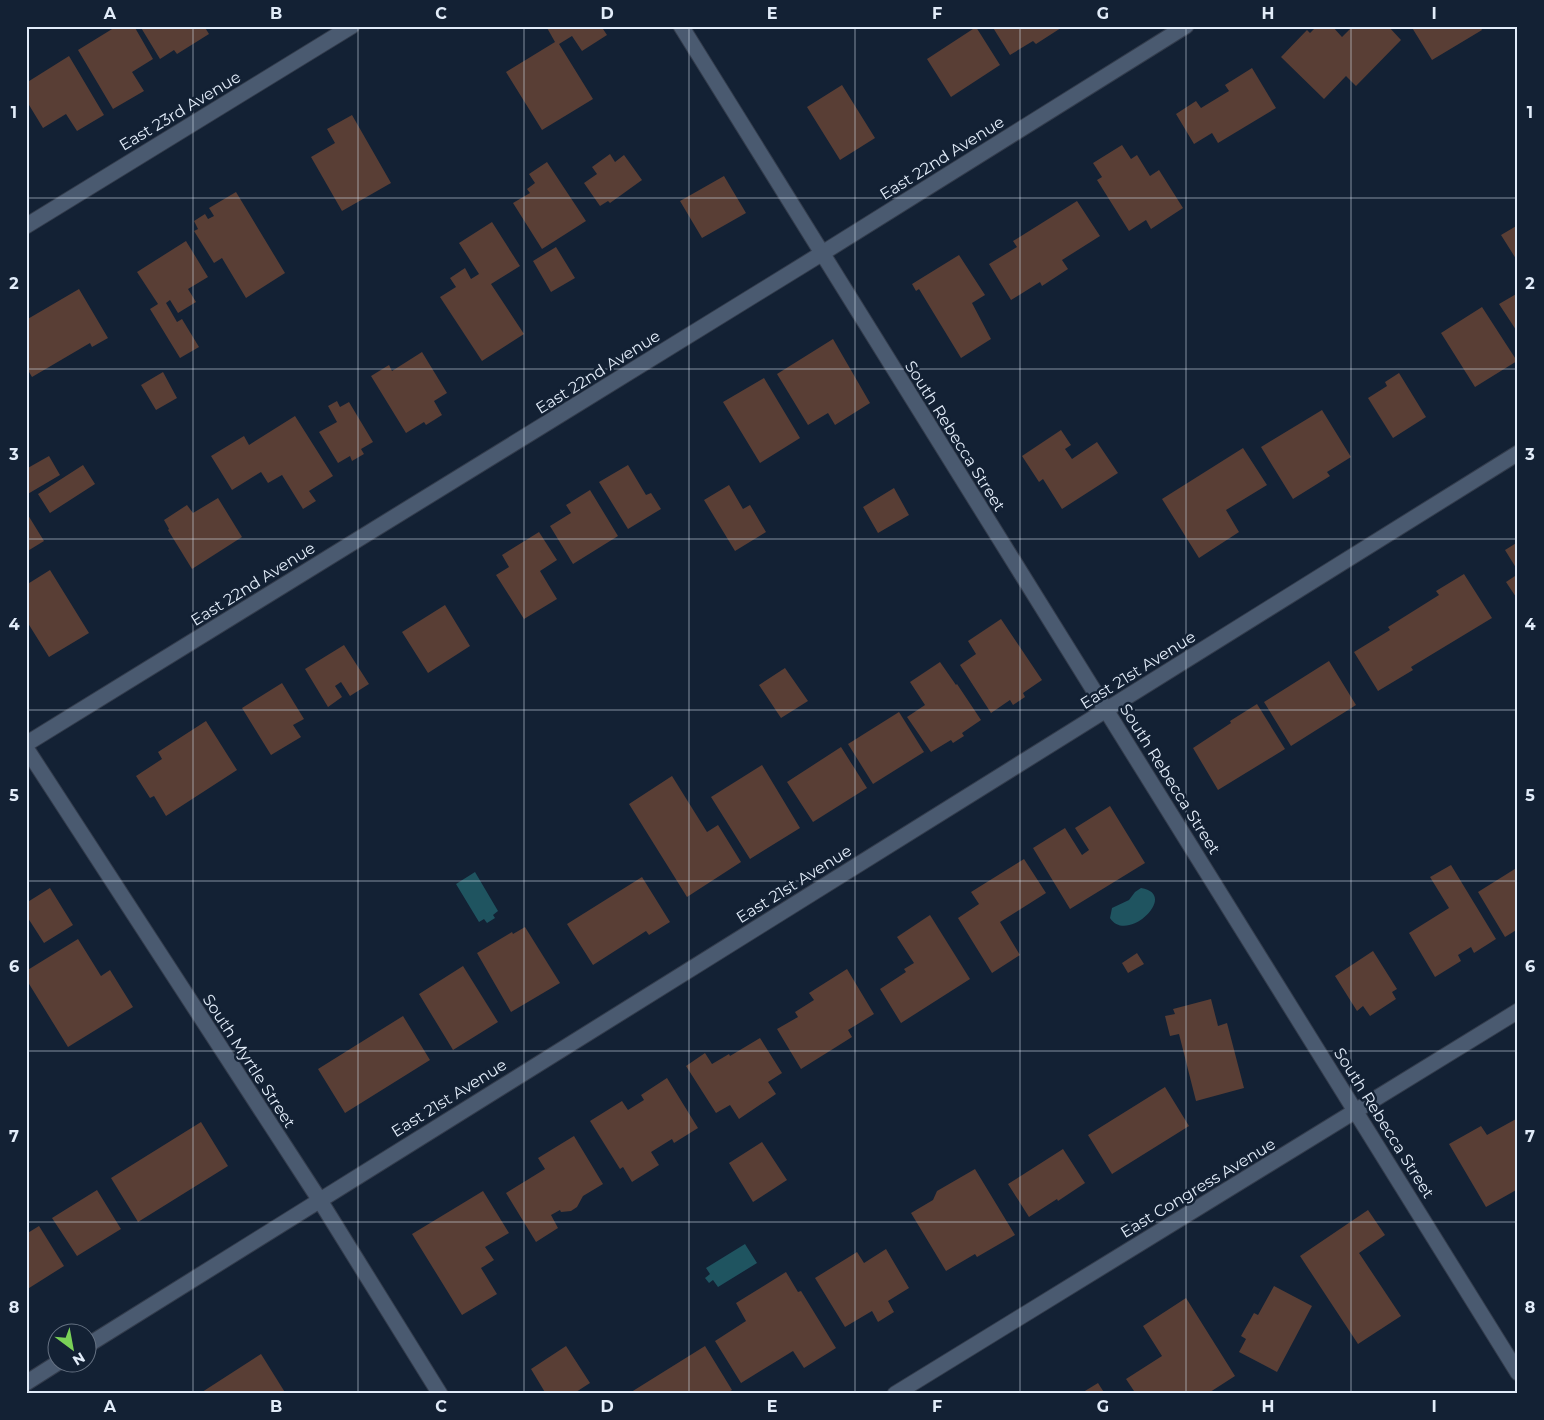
<svg xmlns="http://www.w3.org/2000/svg" width="1544" height="1420" viewBox="0 0 1544 1420" font-family="Montserrat,sans-serif">
<rect width="100%" height="100%" fill="#132134"/>
<path fill="#1f5460" d="M 475,872 L 498,911 L 493,915 L 495,918 L 487,923 L 484,919 L 479,922 L 456,884 Z
M 1141,888 C 1180,894 1127,945 1110,918 L 1112,908 L 1129,900 L 1135,892 Z
M 745,1244 L 757,1263 L 718,1287 L 713,1280 L 709,1283 L 705,1278 L 710,1274 L 706,1268 Z"/>
<path fill="#593e35" d="M 117,26 L 134,26 L 153,59 L 132,72 L 144,91 L 113,109 L 78,50 Z
M 140,26 L 204,26 L 209,34 L 177,54 L 174,50 L 160,59 Z
M 546,26 L 601,26 L 607,35 L 582,51 L 572,36 L 559,44 L 593,99 L 542,130 L 506,72 L 555,42 Z
M 992,26 L 1064,26 L 1036,44 L 1033,41 L 1010,55 Z
M 1317,26 L 1332,26 L 1342,37 L 1353,26 L 1388,26 L 1401,40 L 1356,86 L 1346,76 L 1324,99 L 1281,57 L 1307,30 L 1310,33 Z
M 1411,26 L 1480,26 L 1482,30 L 1432,60 Z
M 976,27 L 1000,65 L 951,97 L 927,59 Z
M 69,56 L 104,115 L 77,131 L 66,114 L 43,128 L 26,100 L 26,83 Z
M 1252,68 L 1276,108 L 1218,143 L 1212,133 L 1194,144 L 1176,114 L 1196,101 L 1201,108 L 1229,91 L 1225,85 Z
M 842,85 L 875,138 L 840,160 L 807,107 Z
M 352,115 L 391,183 L 342,211 L 311,157 L 335,143 L 327,129 Z
M 1122,145 L 1131,159 L 1137,155 L 1150,176 L 1159,170 L 1183,208 L 1151,229 L 1146,220 L 1129,231 L 1097,180 L 1102,177 L 1093,163 Z
M 610,154 L 615,162 L 624,155 L 642,180 L 610,203 L 608,201 L 600,206 L 584,183 L 597,174 L 592,167 Z
M 547,162 L 586,221 L 542,249 L 513,203 L 530,193 L 527,189 L 535,183 L 529,174 Z
M 724,176 L 746,213 L 702,238 L 680,201 Z
M 236,192 L 285,273 L 246,298 L 222,258 L 214,263 L 194,231 L 198,229 L 194,221 L 205,214 L 208,219 L 214,216 L 209,208 Z
M 1077,201 L 1100,236 L 1062,260 L 1068,269 L 1042,286 L 1040,282 L 1011,300 L 989,264 L 1017,247 L 1013,241 Z
M 492,222 L 520,266 L 491,284 L 524,334 L 482,361 L 440,297 L 456,287 L 450,278 L 465,268 L 471,279 L 479,274 L 459,243 Z
M 1518,225 L 1518,262 L 1501,235 Z
M 186,241 L 208,277 L 188,289 L 196,302 L 178,313 L 170,300 L 166,303 L 177,322 L 182,319 L 199,347 L 180,358 L 150,309 L 158,304 L 137,272 Z
M 556,247 L 575,278 L 551,292 L 533,261 Z
M 959,255 L 985,295 L 972,303 L 991,339 L 961,358 L 919,289 L 916,291 L 912,284 Z
M 79,289 L 108,338 L 92,347 L 90,343 L 32,377 L 26,367 L 26,320 Z
M 1518,293 L 1518,333 L 1499,304 Z
M 1482,307 L 1517,361 L 1475,387 L 1441,333 Z
M 833,339 L 870,403 L 835,425 L 828,413 L 808,425 L 777,374 Z
M 422,352 L 447,393 L 434,401 L 442,415 L 426,425 L 424,422 L 406,433 L 371,376 L 389,365 L 392,371 Z
M 163,372 L 177,398 L 156,410 L 141,385 Z
M 1399,373 L 1426,417 L 1393,438 L 1368,398 L 1387,386 L 1385,382 Z
M 764,378 L 800,438 L 760,463 L 723,402 Z
M 337,401 L 340,407 L 349,402 L 373,442 L 361,449 L 364,454 L 352,461 L 350,456 L 338,463 L 319,432 L 337,422 L 328,406 Z
M 1322,410 L 1351,457 L 1327,472 L 1330,476 L 1293,499 L 1261,447 Z
M 295,416 L 333,476 L 309,491 L 316,501 L 303,509 L 282,475 L 268,483 L 261,472 L 232,490 L 211,456 L 244,436 L 249,445 Z
M 1061,430 L 1071,445 L 1065,449 L 1072,459 L 1097,442 L 1118,473 L 1062,509 L 1043,479 L 1039,482 L 1022,456 Z
M 1243,448 L 1267,485 L 1226,510 L 1239,532 L 1199,558 L 1162,499 Z
M 49,456 L 60,475 L 26,495 L 26,469 Z
M 83,465 L 95,484 L 50,513 L 38,494 Z
M 628,465 L 646,495 L 651,493 L 661,509 L 628,529 L 599,482 Z
M 729,485 L 743,509 L 750,505 L 766,532 L 735,551 L 704,500 Z
M 894,488 L 909,515 L 878,533 L 863,507 Z
M 590,490 L 618,536 L 573,564 L 550,526 L 571,513 L 566,505 Z
M 218,498 L 242,537 L 192,569 L 168,530 L 169,529 L 164,520 L 187,505 L 193,513 Z
M 28,515 L 44,541 L 26,552 L 26,516 Z
M 539,532 L 557,560 L 540,571 L 557,599 L 524,619 L 496,575 L 509,567 L 502,555 Z
M 1518,542 L 1518,571 L 1505,550 Z
M 50,570 L 89,633 L 49,657 L 26,620 L 26,585 Z
M 1464,574 L 1492,618 L 1411,667 L 1413,670 L 1378,691 L 1354,652 L 1390,630 L 1388,627 L 1439,595 L 1436,591 Z
M 1518,574 L 1518,600 L 1506,582 Z
M 445,605 L 470,646 L 428,673 L 402,632 Z
M 1001,619 L 1042,680 L 1023,693 L 1025,697 L 1013,705 L 1010,700 L 991,713 L 960,665 L 976,654 L 968,641 Z
M 344,645 L 369,684 L 350,696 L 341,682 L 335,686 L 342,697 L 328,707 L 305,669 Z
M 1329,661 L 1356,705 L 1291,746 L 1264,702 Z
M 940,662 L 956,685 L 957,684 L 981,720 L 962,733 L 964,736 L 953,743 L 951,740 L 931,752 L 907,717 L 925,705 L 910,682 Z
M 785,668 L 808,701 L 781,718 L 759,685 Z
M 282,683 L 304,719 L 293,725 L 301,737 L 271,755 L 242,708 Z
M 1257,704 L 1285,749 L 1218,790 L 1193,748 L 1231,723 L 1230,721 Z
M 899,712 L 924,752 L 873,784 L 848,744 Z
M 206,721 L 237,770 L 166,816 L 154,796 L 150,798 L 136,776 L 162,759 L 158,752 Z
M 841,747 L 867,788 L 813,822 L 787,782 Z
M 762,765 L 800,828 L 750,859 L 711,797 Z
M 672,776 L 707,832 L 718,825 L 741,862 L 687,897 L 629,804 Z
M 1110,806 L 1145,863 L 1070,909 L 1033,848 L 1065,828 L 1082,855 L 1089,850 L 1075,828 Z
M 1024,859 L 1046,893 L 1000,922 L 1020,955 L 992,973 L 958,918 L 979,904 L 971,892 Z
M 1451,865 L 1496,939 L 1474,953 L 1471,947 L 1458,955 L 1461,961 L 1435,977 L 1409,933 L 1449,908 L 1430,877 Z
M 1518,867 L 1518,929 L 1505,937 L 1478,892 Z
M 642,877 L 670,922 L 649,935 L 646,931 L 593,965 L 567,924 Z
M 50,888 L 73,925 L 44,943 L 26,915 L 26,903 Z
M 930,915 L 970,979 L 901,1023 L 880,989 L 906,972 L 904,969 L 914,963 L 897,937 Z
M 525,927 L 560,983 L 511,1012 L 477,953 L 512,932 L 513,934 Z
M 78,939 L 101,976 L 110,970 L 133,1007 L 68,1047 L 26,979 L 26,971 Z
M 1373,951 L 1397,989 L 1392,992 L 1396,999 L 1370,1016 L 1363,1006 L 1357,1011 L 1335,976 Z
M 1137,953 L 1144,964 L 1128,973 L 1122,963 Z
M 463,966 L 498,1022 L 453,1050 L 419,994 Z
M 847,969 L 874,1014 L 848,1030 L 852,1037 L 801,1069 L 777,1029 L 798,1017 L 795,1012 L 814,1000 L 809,993 Z
M 1211,999 L 1218,1026 L 1227,1023 L 1244,1088 L 1196,1101 L 1179,1034 L 1170,1036 L 1165,1016 L 1175,1014 L 1173,1009 Z
M 403,1016 L 430,1060 L 345,1113 L 318,1069 Z
M 760,1038 L 782,1073 L 768,1082 L 776,1094 L 739,1119 L 730,1105 L 716,1113 L 686,1066 L 705,1053 L 712,1064 L 729,1054 L 730,1056 Z
M 667,1078 L 698,1128 L 674,1143 L 672,1139 L 651,1152 L 659,1165 L 632,1182 L 623,1167 L 620,1169 L 590,1121 L 622,1101 L 628,1110 L 644,1100 L 641,1095 Z
M 1165,1087 L 1189,1126 L 1112,1174 L 1088,1135 Z
M 1516,1119 L 1518,1122 L 1518,1189 L 1486,1207 L 1449,1144 L 1481,1126 L 1487,1135 Z
M 201,1122 L 228,1166 L 138,1222 L 111,1178 Z
M 574,1136 L 603,1184 L 583,1196 L 577,1207 L 571,1211 L 561,1212 L 560,1210 L 551,1215 L 558,1228 L 536,1242 L 506,1193 L 545,1169 L 538,1158 Z
M 762,1142 L 787,1180 L 753,1202 L 729,1163 Z
M 1063,1149 L 1085,1183 L 1058,1201 L 1057,1199 L 1029,1217 L 1008,1184 Z
M 975,1169 L 1015,1235 L 977,1257 L 975,1254 L 946,1271 L 911,1213 L 933,1200 L 937,1191 Z
M 97,1190 L 121,1229 L 77,1256 L 52,1218 Z
M 483,1191 L 509,1233 L 485,1247 L 494,1260 L 481,1268 L 497,1294 L 462,1315 L 412,1234 Z
M 1368,1210 L 1385,1235 L 1359,1253 L 1401,1316 L 1358,1344 L 1300,1256 Z
M 39,1226 L 64,1266 L 26,1290 L 26,1234 Z
M 886,1249 L 909,1288 L 888,1301 L 894,1312 L 878,1322 L 872,1311 L 845,1327 L 815,1278 L 857,1252 L 864,1263 Z
M 786,1272 L 798,1292 L 801,1291 L 836,1348 L 804,1368 L 793,1351 L 741,1383 L 715,1341 L 746,1321 L 736,1303 Z
M 1274,1286 L 1312,1306 L 1277,1372 L 1239,1352 L 1246,1339 L 1241,1336 L 1254,1313 L 1258,1315 Z
M 1186,1298 L 1235,1376 L 1207,1394 L 1136,1394 L 1126,1379 L 1162,1356 L 1143,1326 Z
M 566,1346 L 590,1383 L 573,1394 L 546,1394 L 531,1369 Z
M 705,1346 L 732,1390 L 726,1394 L 628,1394 Z
M 261,1354 L 286,1394 L 199,1394 Z
M 1098,1383 L 1105,1394 L 1080,1394 Z"/>
<g fill="none" stroke-linecap="round" stroke-linejoin="round">
<g stroke="#333c4c" stroke-width="17">
<path id="minor" d="M 681,26 C 958,476 1241,923 1518,1373
M 26,226 L 352,26
M 26,744 L 821,254 L 1186,26
M 26,748 L 319,1199 L 440,1394
M 88,1345 L 1518,453
M 26,1383 L 59,1362
M 895,1394 L 1518,1011"/>
</g>
<use href="#minor" stroke="#4a5a70" stroke-width="15"/>
</g>
<path fill="none" stroke="#e2ecf9" stroke-width="1" stroke-opacity="0.55" d="M 193,26 L 193,1394M 358,26 L 358,1394M 524,26 L 524,1394M 689,26 L 689,1394M 855,26 L 855,1394M 1020,26 L 1020,1394M 1186,26 L 1186,1394M 1351,26 L 1351,1394M 26,198 L 1518,198M 26,369 L 1518,369M 26,539 L 1518,539M 26,710 L 1518,710M 26,881 L 1518,881M 26,1051 L 1518,1051M 26,1222 L 1518,1222"/>
<g text-anchor="middle" dominant-baseline="central" stroke-width="5" stroke-linejoin="round" paint-order="stroke">
<g font-size="16" fill="#e2ecf9" stroke="#132134">
<text transform="translate(180 111) rotate(-31)">East 23rd Avenue</text>
<text transform="translate(942 158) rotate(-32)">East 22nd Avenue</text>
<text transform="translate(598 372) rotate(-32)">East 22nd Avenue</text>
<text transform="translate(955 436) rotate(58)">South Rebecca Street</text>
<text transform="translate(253 584) rotate(-32)">East 22nd Avenue</text>
<text transform="translate(1138 670) rotate(-32)">East 21st Avenue</text>
<text transform="translate(1170 779) rotate(58)">South Rebecca Street</text>
<text transform="translate(794 884) rotate(-32)">East 21st Avenue</text>
<text transform="translate(249 1061) rotate(57)">South Myrtle Street</text>
<text transform="translate(449 1098) rotate(-32)">East 21st Avenue</text>
<text transform="translate(1384 1123) rotate(58)">South Rebecca Street</text>
<text transform="translate(1198 1188) rotate(-31)">East Congress Avenue</text>
</g>
</g>
<rect width="1544" height="1420" fill="none" stroke="#132134" stroke-width="55"/>
<g transform="translate(72 1348) rotate(148)"><circle r="24" fill="#132134" stroke="#667283"/>
<path d="M0-4L9 19L0 12L-9 19Z" fill="#7ad157"/>
<text y="-8" font-size="14" font-weight="bold" text-anchor="middle" fill="#e2ecf9">N</text>
</g>
<rect x="28" y="28" width="1488" height="1364" fill="none" stroke="#e2ecf9" stroke-width="2"/>
<g font-size="16" text-anchor="middle" font-weight="bold" fill="#e2ecf9">
<text x="110" y="19">A</text>
<text x="276" y="19">B</text>
<text x="441" y="19">C</text>
<text x="607" y="19">D</text>
<text x="772" y="19">E</text>
<text x="937" y="19">F</text>
<text x="1103" y="19">G</text>
<text x="1268" y="19">H</text>
<text x="1434" y="19">I</text>
<text x="14" y="118">1</text>
<text x="1530" y="118">1</text>
<text x="14" y="289">2</text>
<text x="1530" y="289">2</text>
<text x="14" y="460">3</text>
<text x="1530" y="460">3</text>
<text x="14" y="630">4</text>
<text x="1530" y="630">4</text>
<text x="14" y="801">5</text>
<text x="1530" y="801">5</text>
<text x="14" y="972">6</text>
<text x="1530" y="972">6</text>
<text x="14" y="1142">7</text>
<text x="1530" y="1142">7</text>
<text x="14" y="1313">8</text>
<text x="1530" y="1313">8</text>
<text x="110" y="1412">A</text>
<text x="276" y="1412">B</text>
<text x="441" y="1412">C</text>
<text x="607" y="1412">D</text>
<text x="772" y="1412">E</text>
<text x="937" y="1412">F</text>
<text x="1103" y="1412">G</text>
<text x="1268" y="1412">H</text>
<text x="1434" y="1412">I</text>
</g>
</svg>
